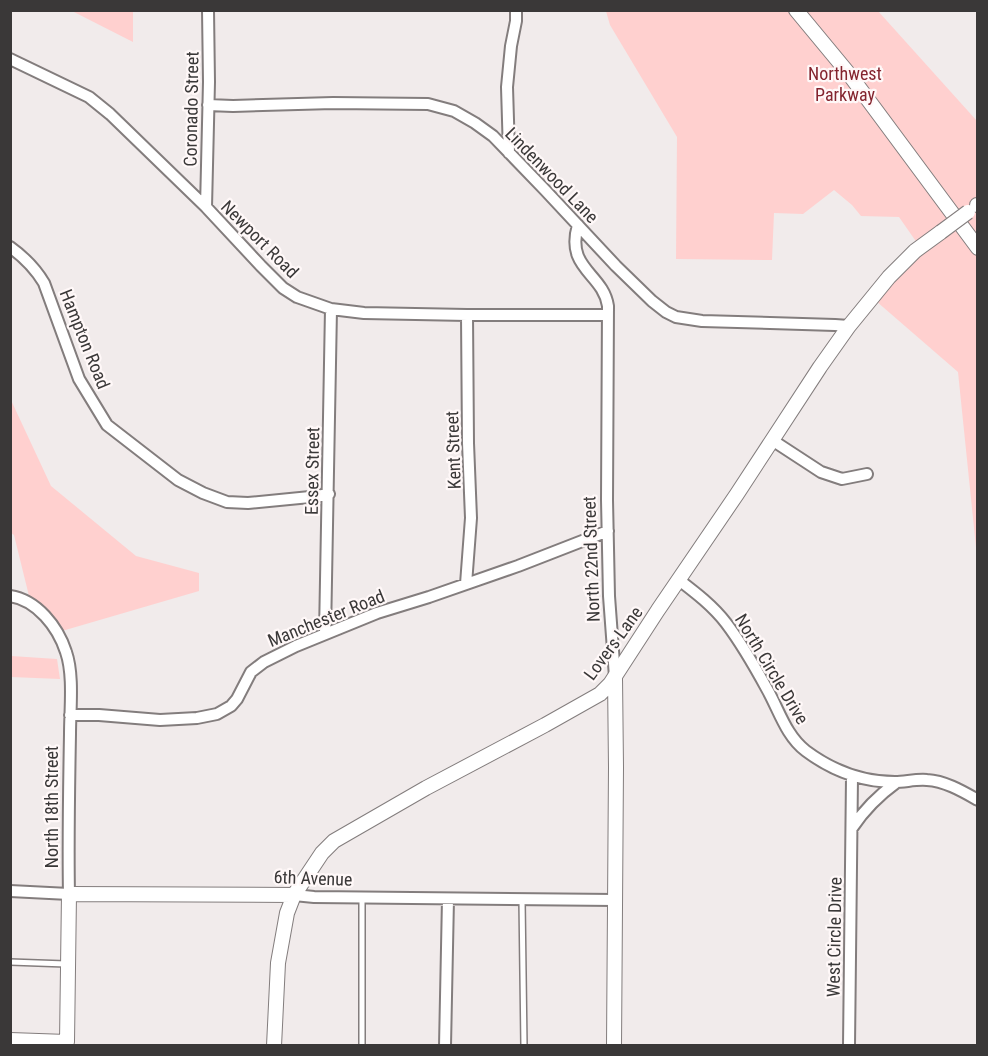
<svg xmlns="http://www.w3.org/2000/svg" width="988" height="1056" viewBox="0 0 988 1056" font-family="'Roboto Condensed',sans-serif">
<rect width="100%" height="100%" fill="#f1ebeb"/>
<path fill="#ffd0cf" d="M 72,11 L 133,11 L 133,42 Z
M 606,11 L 878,11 L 977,121 L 977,557 L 958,372 L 876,301 L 922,250 L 899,217 L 861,216 L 852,205 L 834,190 L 803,214 L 774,213 L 772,260 L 676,259 L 677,137 L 610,25 Z
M 10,398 L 51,486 L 136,556 L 199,573 L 199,591 L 62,631 C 53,614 47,605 29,596 L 14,535 L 11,533 Z
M 11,656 L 57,659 L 60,679 L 11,677 Z"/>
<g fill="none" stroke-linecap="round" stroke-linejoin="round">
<g stroke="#837d7d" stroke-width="8">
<path id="lane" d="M 362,898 L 362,1046
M 522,900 L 524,1046
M 10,962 L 66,964"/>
</g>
<g stroke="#837d7d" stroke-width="14">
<path id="street" d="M 10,59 L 89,97 L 110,114 L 206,207 L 261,266 L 283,288 L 297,297 L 331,309 L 364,313 L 467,315 L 607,315
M 208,105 L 233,106 L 333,103 L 428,104 L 454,111 L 475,123 L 493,136 L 545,190 L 616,266 L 652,301 L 666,312 L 676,317 L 702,321 L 835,325 L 849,326
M 509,153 L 507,87 L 511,46 L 516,21 L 516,10
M 206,207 L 209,82 L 208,10
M 578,225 C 565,269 603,273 608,306 L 607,500 L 609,596 L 615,677
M 10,247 C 24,257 35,268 44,283 L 79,379 L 107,425 L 178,480 L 203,493 L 227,502 L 248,503 L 310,497 L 329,494
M 772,440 L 821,472 L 842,479 L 867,474
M 679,580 C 696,593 713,606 726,623 C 742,644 755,667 767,689 C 779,710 786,736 806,751 C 833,771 861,782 895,782 C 905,782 916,779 927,780 C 945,781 962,791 978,800
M 466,584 L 471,518 L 468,443 L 467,315
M 10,596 C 37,600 58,627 66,652 C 74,675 70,709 70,734 C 69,787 68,840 69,894 L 10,891
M 325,634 L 331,309
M 70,715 L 99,715 L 160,720 L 197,718 L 217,714 L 231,706 L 237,699 L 251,672 L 264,662 L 296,646 L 377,613 L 429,597 L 518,566 L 608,531
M 852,828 C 864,810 879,795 897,782
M 294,895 L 314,897 L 615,900
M 445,1046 L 448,899
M 849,1046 L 852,777"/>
</g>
<g stroke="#837d7d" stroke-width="16">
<path id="secondary" d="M 796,10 L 849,74 L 978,248
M 977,205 L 978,205
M 10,1040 L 67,1042 L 69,894 L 294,895
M 274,1046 L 278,963 L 287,913 L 294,895 L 322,853 L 334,841 L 426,788 L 545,725 L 600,694 L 610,684 L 658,610 L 737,494 L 820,367 L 849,326 L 889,277 L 915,251 L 941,232
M 614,1046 L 616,767 L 615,677"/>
</g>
<use href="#lane" stroke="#fff" stroke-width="5"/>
<use href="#street" stroke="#fff" stroke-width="10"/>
<use href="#secondary" stroke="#fff" stroke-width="14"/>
<g stroke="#837d7d" stroke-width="16" stroke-linecap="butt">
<path id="secondary-bridge" d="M 941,232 L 968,212"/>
</g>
<use href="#secondary-bridge" stroke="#fff" stroke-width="14"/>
</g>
<g text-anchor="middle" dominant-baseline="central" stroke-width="4.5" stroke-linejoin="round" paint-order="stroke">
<g font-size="18" fill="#84242e" stroke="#fff8f8">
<text x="845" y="73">Northwest<tspan x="845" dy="21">Parkway</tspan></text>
</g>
<g font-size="18" fill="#3a3838" stroke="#fff8f8">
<text transform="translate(191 109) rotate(-89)">Coronado Street</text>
<text transform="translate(552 175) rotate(46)">Lindenwood Lane</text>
<text transform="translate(260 239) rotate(45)">Newport Road</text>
<text transform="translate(85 339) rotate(68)">Hampton Road</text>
<text transform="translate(453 450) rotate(-92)">Kent Street</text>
<text transform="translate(312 471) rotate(-89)">Essex Street</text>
<text transform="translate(591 559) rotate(-92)">North 22nd Street</text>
<text transform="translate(326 618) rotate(-22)">Manchester Road</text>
<text transform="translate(613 643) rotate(-54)">Lovers Lane</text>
<text transform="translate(772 669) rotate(59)">North Circle Drive</text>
<text transform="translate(51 807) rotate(-90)">North 18th Street</text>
<text transform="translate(313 878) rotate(2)">6th Avenue</text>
<text transform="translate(834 937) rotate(-89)">West Circle Drive</text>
</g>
</g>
<rect width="988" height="1056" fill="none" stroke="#3a3838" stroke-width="24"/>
</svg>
